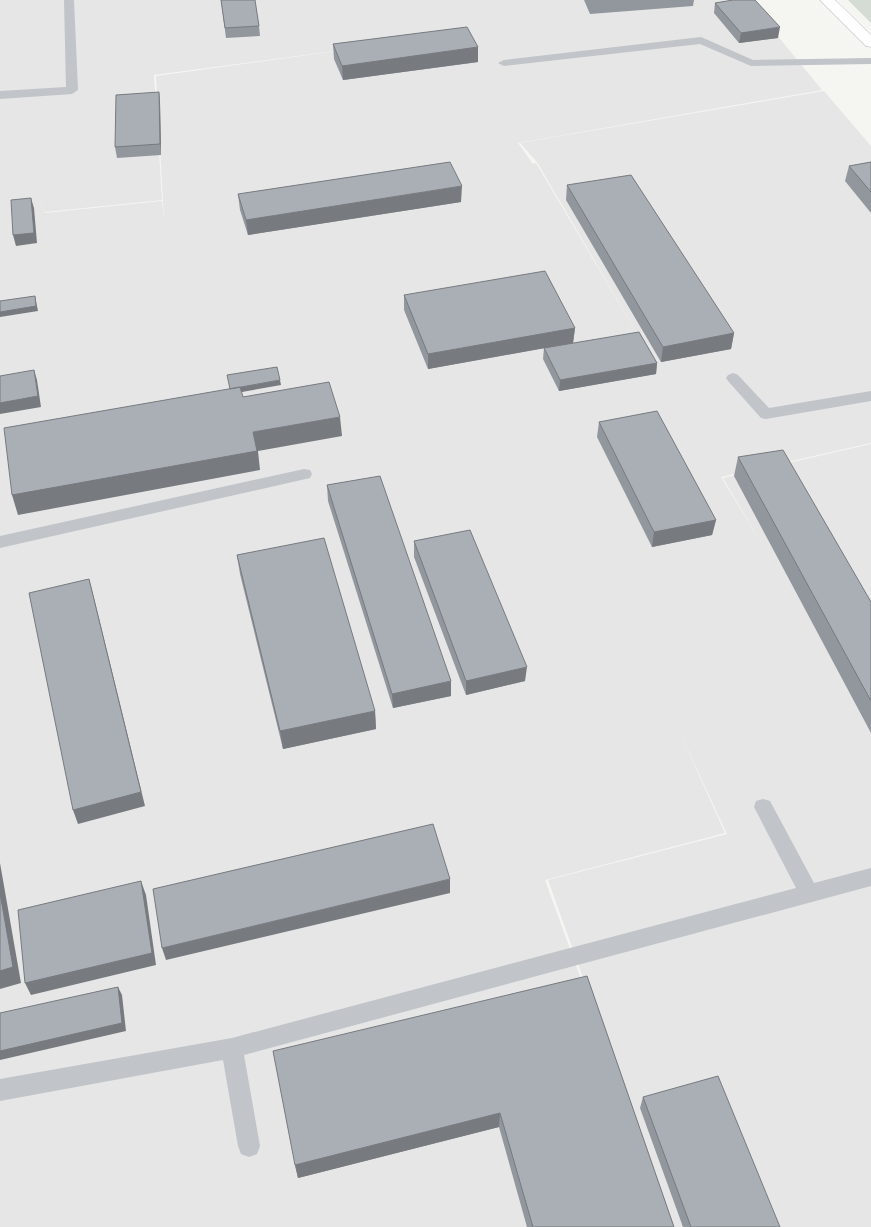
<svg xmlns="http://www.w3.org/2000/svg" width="871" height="1227" viewBox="0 0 871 1227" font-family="Montserrat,sans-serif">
<rect width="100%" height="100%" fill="#f5f5f2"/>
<path fill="#e5e6e5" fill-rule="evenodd" d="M 0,0 L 748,0 L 822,90 L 518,143 L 533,164 L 536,163 L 649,354 L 537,162 L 520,143 L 824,91 L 871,146 L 871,443 L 721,477 L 763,546 L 723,478 L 871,444 L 871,1227 L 672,1227 L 548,880 L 727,834 L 675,722 L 725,833 L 545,880 L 671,1227 L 0,1227 ZM 417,40 L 156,76 L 164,219 L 162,201 L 45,213 L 39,201 L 45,212 L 162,200 L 154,75 Z"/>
<path fill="#d5dcd4" d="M 848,0 L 871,0 L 871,23 Z"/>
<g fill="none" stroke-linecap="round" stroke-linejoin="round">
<g stroke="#b4b7bc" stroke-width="1">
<path id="secondary" d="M 820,0 L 835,0 L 871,35 L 871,47 L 866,46 Z"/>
</g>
<path fill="#c1c4c8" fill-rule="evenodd" d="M 64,0 L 74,0 L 78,90 L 72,94 L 0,99 L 0,91 L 66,87 Z
M 701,37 L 753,60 L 871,58 L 871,64 L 751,66 L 700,44 L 504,66 L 498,63 L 504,60 Z
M 733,373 L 738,375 L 769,408 L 871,391 L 871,401 L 766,419 L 761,418 L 728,381 L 726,378 L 728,375 Z
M 304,469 L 310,470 L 312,474 L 310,478 L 0,548 L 0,536 Z
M 763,799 L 770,801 L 814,883 L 871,868 L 871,886 L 244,1055 L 260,1146 L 257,1154 L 249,1157 L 241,1154 L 238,1146 L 223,1060 L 0,1101 L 0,1079 L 232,1038 L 796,888 L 754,807 L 756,801 Z"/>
<use href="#secondary" fill="#fff" fill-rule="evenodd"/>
</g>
<path fill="#92969d" d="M 221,0 L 259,26 L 260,36 L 226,38 Z
M 584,0 L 694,0 L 693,6 L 590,14 Z
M 715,3 L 778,38 L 739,43 L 714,13 Z
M 333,44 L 478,47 L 478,62 L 343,80 L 334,59 Z
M 159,92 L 160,102 L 161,155 L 117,158 L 115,147 Z
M 871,162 L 871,213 L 845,181 L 849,166 Z
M 567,185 L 734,333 L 731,349 L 661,362 L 566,200 Z
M 238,194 L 461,202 L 248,235 L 240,210 Z
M 404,295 L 575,328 L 573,343 L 657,363 L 656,374 L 559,391 L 543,359 L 544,348 L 428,369 L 404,310 Z
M 599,422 L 716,520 L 712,535 L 652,547 L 597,437 Z
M 738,457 L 871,602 L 871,733 L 734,476 Z
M 327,485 L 451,696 L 393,708 L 328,501 Z
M 414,541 L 525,681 L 466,695 L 414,557 Z
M 237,555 L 375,711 L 376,729 L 283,749 L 240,574 Z
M 587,976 L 674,1227 L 527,1227 L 499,1127 L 298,1178 L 295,1165 Z
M 643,1097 L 780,1227 L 683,1227 L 640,1108 Z"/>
<path fill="#777a7f" d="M 780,27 L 778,38 L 739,43 L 741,33 Z
M 478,47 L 478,62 L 343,80 L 342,66 Z
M 159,92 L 160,102 L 161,155 L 160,144 Z
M 462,186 L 461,202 L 248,235 L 246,220 Z
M 31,198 L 34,208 L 37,243 L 16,246 L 13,235 Z
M 35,296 L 38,311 L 0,317 L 0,312 Z
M 575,328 L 573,343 L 428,369 L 428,354 Z
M 734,333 L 731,349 L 661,362 L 663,347 Z
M 657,363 L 656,374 L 559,391 L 560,380 Z
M 34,370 L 37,380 L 41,407 L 0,414 L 0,403 Z
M 280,380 L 281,385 L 231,394 L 230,389 Z
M 340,417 L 342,436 L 258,451 L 260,470 L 18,515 L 12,495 L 253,432 Z
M 716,520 L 712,535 L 652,547 L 654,532 Z
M 89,579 L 93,594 L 145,806 L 78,824 L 73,810 Z
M 527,667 L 525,681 L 466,695 L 466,681 Z
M 451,681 L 451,696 L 393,708 L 392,694 Z
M 375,711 L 376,729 L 283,749 L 280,731 Z
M 0,863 L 21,983 L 0,989 Z
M 450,879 L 450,893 L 166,960 L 162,948 Z
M 141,881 L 146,895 L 156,965 L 31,995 L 25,983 Z
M 118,987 L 122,995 L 126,1031 L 0,1060 L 0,1051 Z
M 500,1113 L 499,1127 L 298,1178 L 295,1165 Z"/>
<path fill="#aaafb6" stroke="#777a7f" d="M 221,0 L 255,0 L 259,26 L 225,28 Z
M 733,0 L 755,0 L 780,27 L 741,33 L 715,3 Z
M 467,27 L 478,47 L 342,66 L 333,44 Z
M 159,92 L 160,144 L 115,147 L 116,95 Z
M 450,162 L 462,186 L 246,220 L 238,194 Z
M 871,162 L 871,192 L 849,166 Z
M 631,175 L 734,333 L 663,347 L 567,185 Z
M 31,198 L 34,233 L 13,235 L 11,200 Z
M 545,271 L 575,328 L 428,354 L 404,295 Z
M 35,296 L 36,306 L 0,312 L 0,301 Z
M 639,332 L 657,363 L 560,380 L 544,348 Z
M 277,367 L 280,380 L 230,389 L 227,375 Z
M 34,370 L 38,396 L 0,403 L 0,376 Z
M 329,382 L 340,417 L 253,432 L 257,451 L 12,495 L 4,428 L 240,387 L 243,397 Z
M 657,411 L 716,520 L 654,532 L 599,422 Z
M 783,450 L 871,602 L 871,701 L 738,457 Z
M 380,476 L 451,681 L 392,694 L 327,485 Z
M 470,530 L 527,667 L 466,681 L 414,541 Z
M 324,538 L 375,711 L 280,731 L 237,555 Z
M 89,579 L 141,792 L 73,810 L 29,593 Z
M 433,824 L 450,879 L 162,948 L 153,889 Z
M 141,881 L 152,953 L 25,983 L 18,910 Z
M 0,893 L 13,967 L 0,971 Z
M 587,976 L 674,1227 L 533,1227 L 500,1113 L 295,1165 L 273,1051 Z
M 118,987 L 122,1023 L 0,1051 L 0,1013 Z
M 718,1076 L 780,1227 L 691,1227 L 643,1097 Z"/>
</svg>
